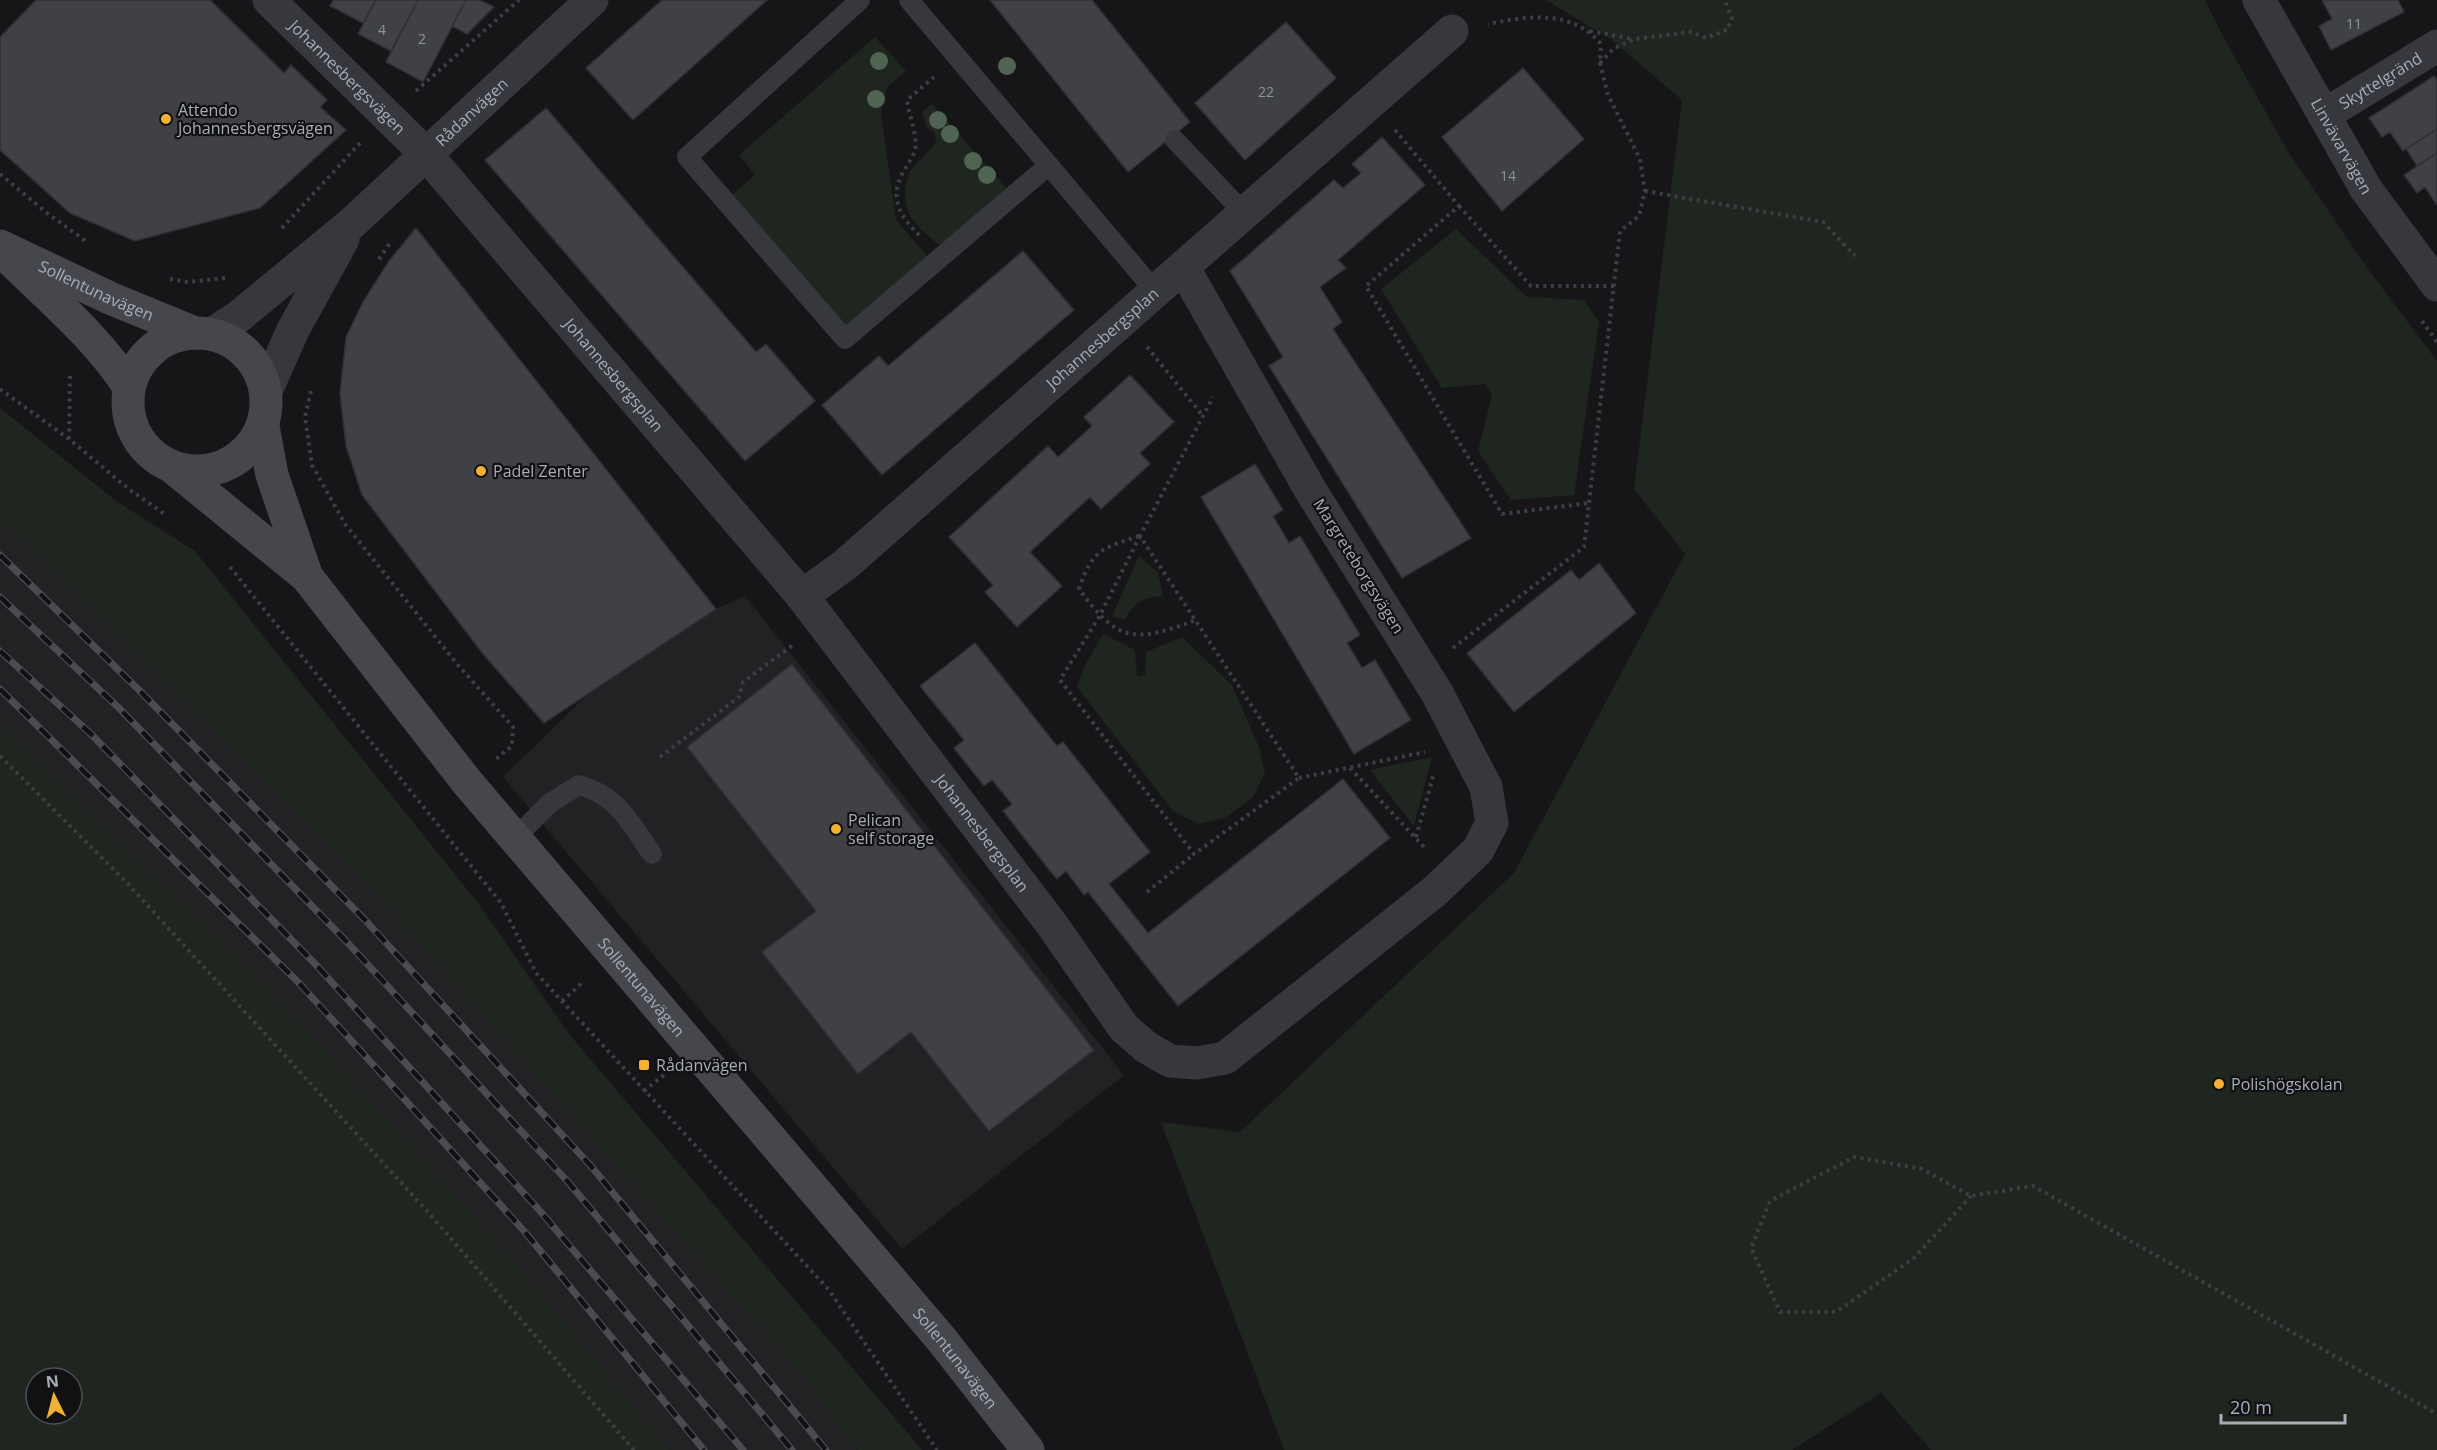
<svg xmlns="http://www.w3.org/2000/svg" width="2437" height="1450" viewBox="0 0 2437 1450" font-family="'Open Sans',sans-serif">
<rect width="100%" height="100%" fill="#161618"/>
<path fill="#222225" d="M 0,520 L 359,875 L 806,1380 L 857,1450 L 670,1450 L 501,1246 L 271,991 L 0,723 Z
M 745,596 L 1124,1075 L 902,1249 L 503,777 L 589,693 L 716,609 Z"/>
<path fill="#1e261f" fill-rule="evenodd" d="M 1546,0 L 2205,0 L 2225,40 L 2289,153 L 2368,269 L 2437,361 L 2437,1450 L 1931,1450 L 1881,1393 L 1792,1450 L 1284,1450 L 1161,1122 L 1240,1132 L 1514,873 L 1685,554 L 1634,489 L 1682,100 L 1612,40 Z
M 875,37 L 906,71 L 887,87 L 881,114 L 896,220 L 927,256 L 845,327 L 731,196 L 755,175 L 739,155 Z
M 932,104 L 1006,188 L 940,246 C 922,230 904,218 905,193 C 905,186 907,176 911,170 C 919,160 929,152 936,142 L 935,133 L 926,127 L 922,112 Z
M 1456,229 L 1527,297 L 1584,300 L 1599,322 L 1574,495 L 1511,500 L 1478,451 L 1492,395 L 1486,384 L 1442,388 L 1381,289 Z
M 0,408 L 116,501 L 195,551 L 478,903 L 569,1034 L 922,1450 L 857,1450 L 806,1380 L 359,875 L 0,520 Z
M 1139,556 L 1158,573 L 1163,596 C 1141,597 1135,603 1124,620 L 1112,616 Z
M 1103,634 L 1135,650 L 1137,676 L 1145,675 L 1146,652 L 1182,637 L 1232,685 L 1259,747 L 1265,773 L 1254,796 L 1225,818 L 1198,824 L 1173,811 L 1077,687 L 1084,667 Z
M 0,723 L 271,991 L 501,1246 L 670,1450 L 0,1450 ZM 36,1378 L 72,1378 L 72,1414 L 36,1414 Z
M 1432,757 L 1414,826 L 1370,770 Z"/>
<path fill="#404145" stroke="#303034" stroke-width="1.5" d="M 36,0 L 210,0 L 284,73 L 291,65 L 327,100 L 320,107 L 346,130 L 260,208 L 135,241 L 70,213 L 0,150 L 0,37 Z
M 333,0 L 376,0 L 363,23 L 330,6 Z
M 376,0 L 418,0 L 391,51 L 358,34 Z
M 418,0 L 466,0 L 423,82 L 386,62 Z
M 466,0 L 480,0 L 494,7 L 467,34 L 452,26 Z
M 662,0 L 767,0 L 633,120 L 586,68 Z
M 990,0 L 1092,0 L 1190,122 L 1128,172 Z
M 2322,0 L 2398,0 L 2404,12 L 2331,50 L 2319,26 L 2332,19 Z
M 1286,22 L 1336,78 L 1245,160 L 1195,103 Z
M 1523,68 L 1584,139 L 1502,211 L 1442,137 Z
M 2434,76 L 2437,80 L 2437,129 L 2403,151 L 2390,132 L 2382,137 L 2369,118 Z
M 546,108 L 756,352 L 766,344 L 815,401 L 745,461 L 485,160 Z
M 2437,129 L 2437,153 L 2417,166 L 2406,149 Z
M 1382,137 L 1425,185 L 1338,260 L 1346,268 L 1320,287 L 1342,322 L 1333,329 L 1471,538 L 1402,578 L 1269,366 L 1283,357 L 1230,271 L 1334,180 L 1343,188 L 1361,173 L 1352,164 Z
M 2437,153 L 2437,204 L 2436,204 L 2425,187 L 2417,193 L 2404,175 Z
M 416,228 L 716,609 L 544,723 L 483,654 L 362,495 L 346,446 L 340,394 L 346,337 L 363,302 L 389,261 Z
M 1023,251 L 1074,310 L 882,475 L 822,405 L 879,356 L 888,366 Z
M 1130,375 L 1174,422 L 1140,453 L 1150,464 L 1101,509 L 1090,497 L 1030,552 L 1062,586 L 1017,627 L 985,592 L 993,585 L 949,537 L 1048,446 L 1058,457 L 1092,426 L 1084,417 Z
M 1255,464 L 1283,510 L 1273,516 L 1289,543 L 1300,536 L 1360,635 L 1347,643 L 1355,656 L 1362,668 L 1375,660 L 1411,720 L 1354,754 L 1201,497 Z
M 1599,563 L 1636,613 L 1514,712 L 1467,653 L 1571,570 L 1579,580 Z
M 975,643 L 1057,746 L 1063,742 L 1150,852 L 1109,884 L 1148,933 L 1343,779 L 1390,838 L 1178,1006 L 1088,892 L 1084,895 L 1066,871 L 1057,879 L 1051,872 L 1003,811 L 1012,804 L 992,780 L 984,786 L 954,748 L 964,740 L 920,686 Z
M 792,664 L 1094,1050 L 989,1131 L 911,1032 L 858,1074 L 762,952 L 816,911 L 687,747 Z"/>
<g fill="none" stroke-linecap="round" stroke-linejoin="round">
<path stroke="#3d3f44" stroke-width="4" stroke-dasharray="3 4.5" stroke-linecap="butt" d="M 1590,31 L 1633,39
M 1600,63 L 1613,49 L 1634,39 L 1691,32 L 1706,38 L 1727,30 L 1732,19 L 1725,0
M 416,91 L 519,0
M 1395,130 L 1459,206 L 1366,286 L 1502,514 L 1589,503
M 0,174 L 47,213 L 87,242
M 1645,191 L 1823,222 L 1855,256
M 1459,206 L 1531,286 L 1614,286
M 282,228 L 360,143
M 919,235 C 901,217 889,200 902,174 C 906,166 913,158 915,150 C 918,136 909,116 907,100 L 934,77
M 379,259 L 390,243
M 170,279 L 188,282 L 225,278
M 2422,321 L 2437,342
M 1147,347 L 1203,416
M 0,389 L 69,439 L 130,490 L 166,515
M 311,391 L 305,417 L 312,465 L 345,524 L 457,664 L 513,727 L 512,746 L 496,759
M 69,439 L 70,373
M 1139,536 C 1102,548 1092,550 1079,589 C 1118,643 1135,643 1196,620
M 1140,536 L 1099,617 L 1060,680 L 1194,854 L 1299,778 L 1140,536 L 1213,397
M 230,567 L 501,903 L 536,973 L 829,1290 L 937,1450
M 1453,648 L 1584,547 L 1620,231 L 1639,216 L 1645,191 L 1640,159 L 1608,95 L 1600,63 L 1601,44 C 1572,9 1528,16 1488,24
M 0,756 L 127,883 L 427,1211 L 634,1450
M 660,757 L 739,697 L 743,682 L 793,645
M 1350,768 L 1425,848
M 1299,778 L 1425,752
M 1416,837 L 1434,773
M 1147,892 L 1194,854
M 562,1001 L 584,981
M 644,1091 L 665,1074
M 1971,1196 L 1914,1258 L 1836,1312 L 1780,1312 L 1751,1248 L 1770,1201 L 1854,1157 L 1922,1169 L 1971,1196 L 2033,1186 L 2437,1414"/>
<path stroke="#37383d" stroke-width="20" d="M 860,0 L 687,157 L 845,339 L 1049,165
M 909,0 L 1155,291
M 1175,140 L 1244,213
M 515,838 L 550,803 L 579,785 C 620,797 629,822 652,854"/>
<g stroke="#37383d" stroke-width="33">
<path id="s1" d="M 269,0 L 425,153 L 802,596 L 1053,926 L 1124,1028 L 1146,1047 L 1170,1061 L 1197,1063 L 1225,1058 L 1435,891 L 1478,850 L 1492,823 L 1486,787 L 1437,693 L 1311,491 L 1183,267 L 1452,31"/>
<path id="s2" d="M 2259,0 L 2366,189 L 2437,285"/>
<path id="s3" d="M 2324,115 L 2437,46"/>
<path id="s4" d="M 212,334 L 237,318 L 351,224 L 592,0"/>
<path d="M 266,391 L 293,330 L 343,239"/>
<path id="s5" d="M 802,596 L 846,564 L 1183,267"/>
</g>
<g stroke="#45474d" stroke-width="33">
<path id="s6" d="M 0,246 L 112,299 L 195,333"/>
<path d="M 13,262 C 54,302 98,339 129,387"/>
<circle cx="197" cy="402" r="69"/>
<path d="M 263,426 L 272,475 L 307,577"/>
<path id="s7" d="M 171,466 L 307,577 L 467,782 L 942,1340 L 1028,1450"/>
</g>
<g stroke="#4a4c52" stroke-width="7">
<path id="rail" d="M 0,555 L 137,688 L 365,920 L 590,1165 L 826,1450
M 0,597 L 119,708 L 346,941 L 569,1183 L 792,1450
M 0,651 L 91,734 L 318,967 L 540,1211 L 743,1450
M 0,689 L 299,983 L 524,1231 L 704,1450"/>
</g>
<use href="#rail" stroke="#111113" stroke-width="4.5" stroke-dasharray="14" stroke-linecap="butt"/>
</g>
<g fill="#506452">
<circle cx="879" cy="61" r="9"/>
<circle cx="1007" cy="66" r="9"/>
<circle cx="876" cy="99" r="9"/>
<circle cx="938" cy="120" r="9"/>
<circle cx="950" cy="134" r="9"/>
<circle cx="973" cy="161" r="9"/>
<circle cx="987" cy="175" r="9"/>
</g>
<g fill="#f2b134" stroke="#111113" stroke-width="2">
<circle cx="166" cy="119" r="6"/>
<circle cx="481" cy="471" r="6"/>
<circle cx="836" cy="829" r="6"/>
<rect x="638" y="1059" width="12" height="12" rx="3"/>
<circle cx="2219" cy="1084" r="6"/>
</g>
<g text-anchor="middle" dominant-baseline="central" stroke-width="4.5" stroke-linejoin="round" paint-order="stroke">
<g font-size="14" fill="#8e929b">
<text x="2354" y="23">11</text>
<text x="382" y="29">4</text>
<text x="422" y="38">2</text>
<text x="1266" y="91">22</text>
<text x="1508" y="175">14</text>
</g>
<g font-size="16" fill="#a8adb8" stroke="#111113">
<text stroke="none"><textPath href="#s1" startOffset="110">Johannesbergsvägen</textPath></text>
<text stroke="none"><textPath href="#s3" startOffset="66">Skyttelgränd</textPath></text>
<text stroke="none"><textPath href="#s4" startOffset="342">Rådanvägen</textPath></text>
<text stroke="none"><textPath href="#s2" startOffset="168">Linvävarvägen</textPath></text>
<text stroke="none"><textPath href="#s6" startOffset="106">Sollentunavägen</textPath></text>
<text stroke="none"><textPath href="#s5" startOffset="396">Johannesbergsplan</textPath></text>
<text stroke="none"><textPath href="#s1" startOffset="510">Johannesbergsplan</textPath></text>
<text transform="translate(1359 566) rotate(58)">Margreteborgsvägen</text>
<text stroke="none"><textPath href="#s1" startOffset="1098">Johannesbergsplan</textPath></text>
<text stroke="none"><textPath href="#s7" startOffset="705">Sollentunavägen</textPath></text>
<text stroke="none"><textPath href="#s7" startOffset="1191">Sollentunavägen</textPath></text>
</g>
<g font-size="16" fill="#a8adb8" stroke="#111113" text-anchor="start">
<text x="178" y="110">Attendo<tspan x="178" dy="18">Johannesbergsvägen</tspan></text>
<text x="493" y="471">Padel Zenter</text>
<text x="848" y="820">Pelican<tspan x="848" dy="18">self storage</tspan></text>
<text x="656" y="1065">Rådanvägen</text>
<text x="2231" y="1084">Polishögskolan</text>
</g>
</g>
<g transform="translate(54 1396) rotate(354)"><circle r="28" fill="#111113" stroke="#4d4f55" stroke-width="1.5"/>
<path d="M0-4.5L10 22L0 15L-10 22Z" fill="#f2b134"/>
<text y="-9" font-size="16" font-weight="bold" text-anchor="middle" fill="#a8adb8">N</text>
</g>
<path d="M2221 1414v9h124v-9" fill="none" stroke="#a8adb8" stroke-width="3"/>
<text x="2230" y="1414" font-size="18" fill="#a8adb8" stroke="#111113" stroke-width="4.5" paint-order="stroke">20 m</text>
</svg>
